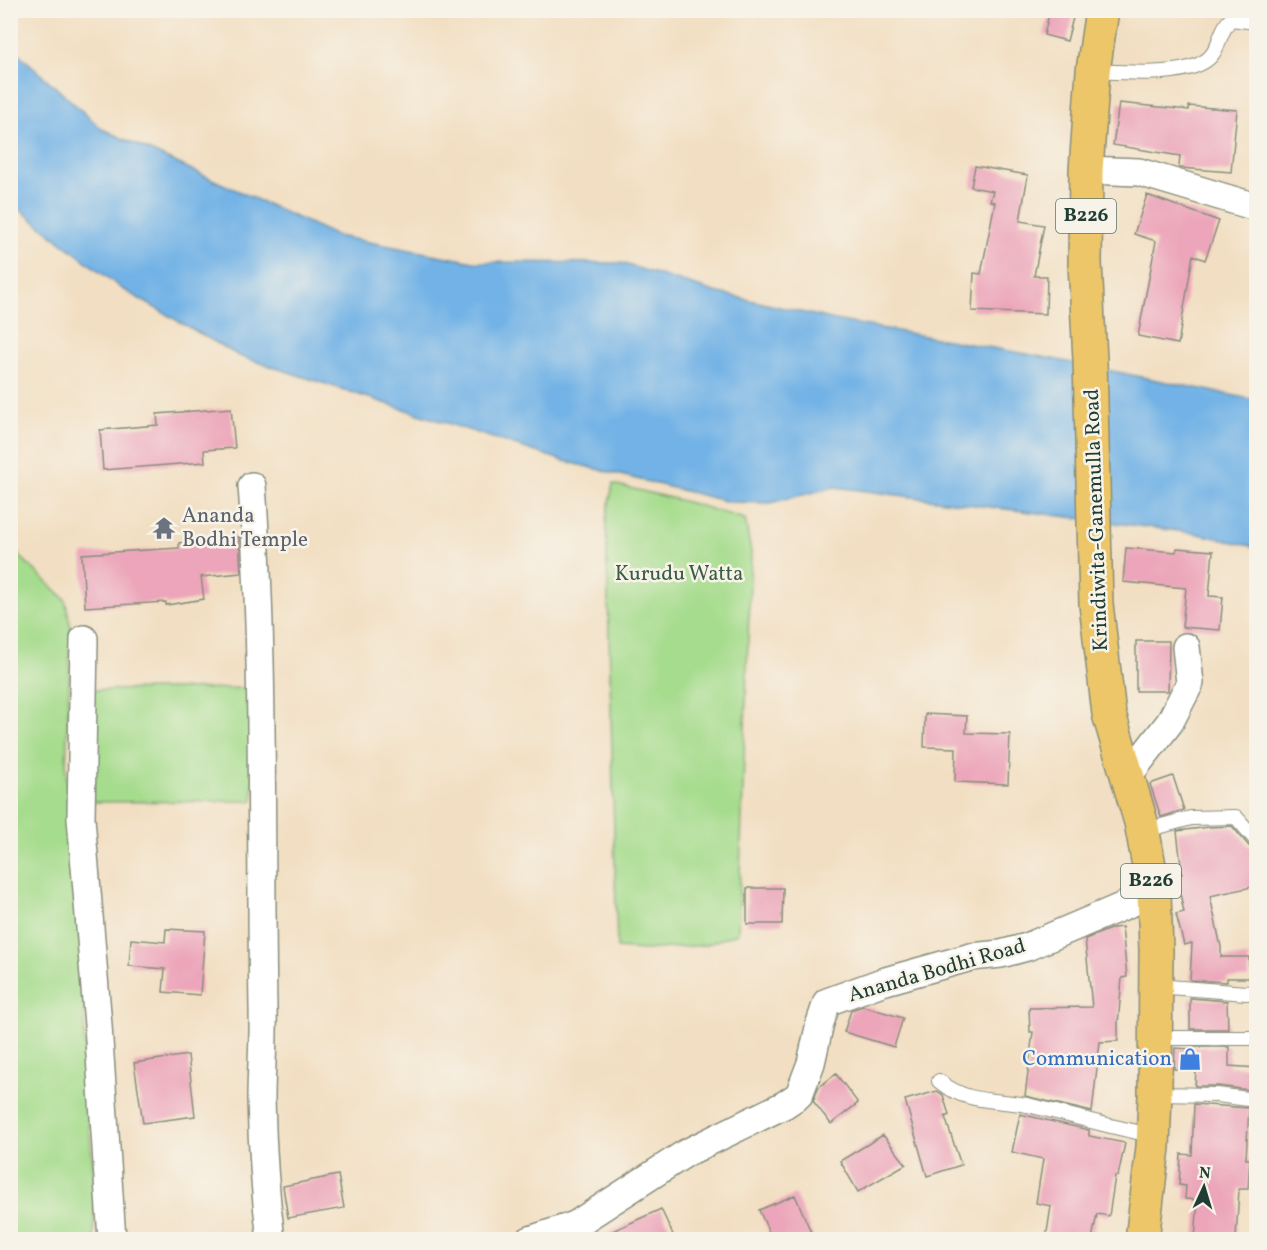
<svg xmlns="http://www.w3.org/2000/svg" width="1267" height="1250" viewBox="0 0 1267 1250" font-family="Vollkorn,serif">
<rect width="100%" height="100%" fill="#f7f3e8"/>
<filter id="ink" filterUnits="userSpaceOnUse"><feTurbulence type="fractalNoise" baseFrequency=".0167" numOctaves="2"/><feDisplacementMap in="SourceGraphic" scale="12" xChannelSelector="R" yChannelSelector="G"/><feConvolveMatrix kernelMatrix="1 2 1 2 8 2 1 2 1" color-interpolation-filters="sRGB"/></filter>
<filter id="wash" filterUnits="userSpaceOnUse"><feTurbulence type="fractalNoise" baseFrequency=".008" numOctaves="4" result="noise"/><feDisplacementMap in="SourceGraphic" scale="24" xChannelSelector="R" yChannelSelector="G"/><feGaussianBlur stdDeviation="1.35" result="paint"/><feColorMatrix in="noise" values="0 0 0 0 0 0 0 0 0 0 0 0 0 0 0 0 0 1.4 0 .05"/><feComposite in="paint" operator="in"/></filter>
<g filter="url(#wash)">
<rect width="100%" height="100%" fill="#f2dfc3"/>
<path fill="#a6dc8d" stroke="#628c60" stroke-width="1.5" d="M 613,484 L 687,502 L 745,519 L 751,552 L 738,933 L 705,945 L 645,950 L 617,948 L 606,519 Z
M 10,547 L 65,599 L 71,628 L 66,769 L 84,975 L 85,1082 L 94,1177 L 94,1239 L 11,1239 Z
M 253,688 L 253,801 L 90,802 L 90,690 Z"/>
<path fill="#72b2e6" stroke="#48788d" stroke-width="1.5" d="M 10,46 L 102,129 L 337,236 L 474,262 L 621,263 L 715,292 L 840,321 L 1038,356 L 1256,400 L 1256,547 L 1194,533 L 835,487 L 770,503 L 729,502 L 564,461 L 239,356 L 122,289 L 11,203 Z"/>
<g id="blocks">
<path fill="#eca5ba" d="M 1050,10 L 1075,10 L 1067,41 L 1044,35 Z
M 1119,103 L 1189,110 L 1189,106 L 1237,110 L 1231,172 L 1180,168 L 1179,167 L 1180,156 L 1113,145 Z
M 975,166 L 1028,175 L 1020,221 L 1044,225 L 1034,276 L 1047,276 L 1046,314 L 972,311 L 974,273 L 981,274 L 995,202 L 990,201 L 993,191 L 971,187 Z
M 1147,195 L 1219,221 L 1205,260 L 1193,255 L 1178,344 L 1138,336 L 1156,241 L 1134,234 Z
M 231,408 L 235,448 L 204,450 L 205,462 L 103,470 L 100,430 L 158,425 L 157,414 Z
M 239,537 L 241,573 L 201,577 L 204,599 L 166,605 L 166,602 L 85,607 L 82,554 L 179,548 L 179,543 Z
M 1126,548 L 1176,552 L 1177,548 L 1213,551 L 1209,596 L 1223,597 L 1220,630 L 1182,627 L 1186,588 L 1123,582 Z
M 1136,641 L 1169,641 L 1168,691 L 1136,691 Z
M 925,714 L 967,716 L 966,733 L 1010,734 L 1008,784 L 955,782 L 956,748 L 924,747 Z
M 1173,776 L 1184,810 L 1161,817 L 1150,784 Z
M 1232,826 L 1249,846 L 1257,849 L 1257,886 L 1210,896 L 1221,947 L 1221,957 L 1249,957 L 1249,978 L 1227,978 L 1227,982 L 1190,980 L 1192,943 L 1184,945 L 1176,914 L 1184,912 L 1176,875 L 1182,874 L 1177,831 L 1210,827 Z
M 747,888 L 783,888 L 782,924 L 747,924 Z
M 1122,927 L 1127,977 L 1122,978 L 1118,1024 L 1118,1041 L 1100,1042 L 1092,1112 L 1025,1096 L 1033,1032 L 1030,1032 L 1029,1008 L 1092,1007 L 1085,939 L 1113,928 Z
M 166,929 L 205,931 L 200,995 L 163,992 L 165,969 L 129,966 L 131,939 L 165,942 Z
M 1190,998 L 1227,1001 L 1228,1029 L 1190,1029 Z
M 863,1006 L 903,1018 L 894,1047 L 844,1032 L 851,1010 Z
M 1191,1047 L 1229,1047 L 1229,1066 L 1257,1068 L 1257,1091 L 1218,1086 L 1195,1086 L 1196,1070 L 1174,1069 L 1175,1048 L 1191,1049 Z
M 188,1055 L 195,1116 L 143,1123 L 134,1063 Z
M 836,1074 L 858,1103 L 831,1124 L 813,1101 L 819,1087 Z
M 937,1091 L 943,1095 L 949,1115 L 945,1117 L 961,1165 L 927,1176 L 905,1100 Z
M 1194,1104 L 1249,1108 L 1246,1159 L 1250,1159 L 1248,1189 L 1239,1189 L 1236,1239 L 1195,1239 L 1198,1200 L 1185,1199 L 1186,1186 L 1179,1185 L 1181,1154 L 1192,1155 Z
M 1020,1114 L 1089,1130 L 1089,1136 L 1125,1143 L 1118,1176 L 1115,1176 L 1109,1216 L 1097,1214 L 1092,1239 L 1046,1239 L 1051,1206 L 1036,1203 L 1043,1159 L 1012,1152 Z
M 883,1135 L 906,1164 L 858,1192 L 840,1161 Z
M 338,1175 L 344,1208 L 288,1218 L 283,1186 Z
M 795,1195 L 814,1239 L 772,1239 L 759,1210 Z
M 661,1209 L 675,1239 L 595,1239 Z"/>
</g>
</g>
<g filter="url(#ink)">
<use href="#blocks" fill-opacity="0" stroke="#888e7c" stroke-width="1.5"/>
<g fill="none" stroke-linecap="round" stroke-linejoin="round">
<g stroke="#888e7c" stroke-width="16">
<path id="lane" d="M 1093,71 C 1121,72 1191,79 1211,56 C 1220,46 1220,29 1231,19 L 1256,22
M 1143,831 L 1191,818 L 1236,817 L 1256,840
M 1156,986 L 1246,993 L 1256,992
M 1155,1038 L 1256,1038
M 939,1081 C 967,1104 994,1099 1027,1105 C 1069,1114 1110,1128 1153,1135
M 1155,1094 L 1217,1095 L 1256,1100"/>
</g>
<g stroke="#888e7c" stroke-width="30">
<path id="street" d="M 1086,170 L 1139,172 L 1256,207
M 252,486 C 265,660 260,834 263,1008 C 264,1039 261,1069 261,1099 C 262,1146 265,1193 271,1240
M 84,639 L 81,818 L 98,1025 L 112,1240
M 1128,776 L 1170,722 L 1190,683 L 1186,647
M 530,1240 L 575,1225 L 686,1153 L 784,1105 L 799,1095 L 811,1063 L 820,1023 L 827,1002 L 882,982 L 971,957 L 1001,954 L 1027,947 L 1154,893"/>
</g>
<g stroke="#888e7c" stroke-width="36">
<path id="primary" d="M 1102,10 L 1093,71 L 1086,170 L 1085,263 L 1090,360 L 1096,604 L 1109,714 L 1141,822 L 1154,893 L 1156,950 L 1155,1094 L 1153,1147 L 1142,1240"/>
</g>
<use href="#lane" stroke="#fff" stroke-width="14"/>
<use href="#street" stroke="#fff" stroke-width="27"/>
<use href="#primary" stroke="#ecc669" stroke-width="33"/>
</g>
</g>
<defs>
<g id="temple-bare" transform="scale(1.8)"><path d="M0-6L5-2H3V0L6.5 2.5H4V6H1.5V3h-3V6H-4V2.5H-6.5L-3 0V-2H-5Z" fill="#6b7280" stroke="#f7f3e8" stroke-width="2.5" paint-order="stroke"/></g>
<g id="shop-bare" transform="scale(1.8)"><path d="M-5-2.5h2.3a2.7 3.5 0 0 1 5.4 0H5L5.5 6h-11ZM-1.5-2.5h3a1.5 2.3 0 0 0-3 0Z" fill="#3f7fe0" stroke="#f7f3e8" stroke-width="2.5" paint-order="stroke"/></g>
</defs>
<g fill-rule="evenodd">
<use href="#temple-bare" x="164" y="528"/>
<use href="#shop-bare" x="1190" y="1059"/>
</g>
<g text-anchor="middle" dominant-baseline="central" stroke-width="5" stroke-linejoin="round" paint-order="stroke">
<g fill="#f7f3e8" stroke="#60746a" stroke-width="1.5">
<rect x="1056" y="199" width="60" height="34" rx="4.5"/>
<rect x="1121" y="864" width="60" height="34" rx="4.5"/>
</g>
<g font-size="20" font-weight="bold" fill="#1f3d34">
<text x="1086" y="216">B226</text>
<text x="1151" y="881">B226</text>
</g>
<g font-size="21" fill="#5b616d" stroke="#f7f3e8" text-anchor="start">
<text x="182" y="516">Ananda<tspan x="182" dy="24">Bodhi Temple</tspan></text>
</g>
<g font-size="21" fill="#1f3d34" stroke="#f7f3e8">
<text transform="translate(1097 520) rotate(-92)">Krindiwita-Ganemulla Road</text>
<text transform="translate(937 971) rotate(-16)">Ananda Bodhi Road</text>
</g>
<g font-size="21" fill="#3a5d46" stroke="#f7f3e8">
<text x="679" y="574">Kurudu Watta</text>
</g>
<g font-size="21" fill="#366cbe" stroke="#f7f3e8" text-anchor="end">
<text x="1172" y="1059">Communication</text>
</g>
</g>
<rect width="1267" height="1250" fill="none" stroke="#f7f3e8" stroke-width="36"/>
<g transform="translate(1204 1187) rotate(4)" stroke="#f7f3e8" stroke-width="4.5" paint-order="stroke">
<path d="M0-4.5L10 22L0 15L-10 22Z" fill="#1f3d34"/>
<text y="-9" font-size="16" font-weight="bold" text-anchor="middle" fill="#1f3d34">N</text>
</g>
</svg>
